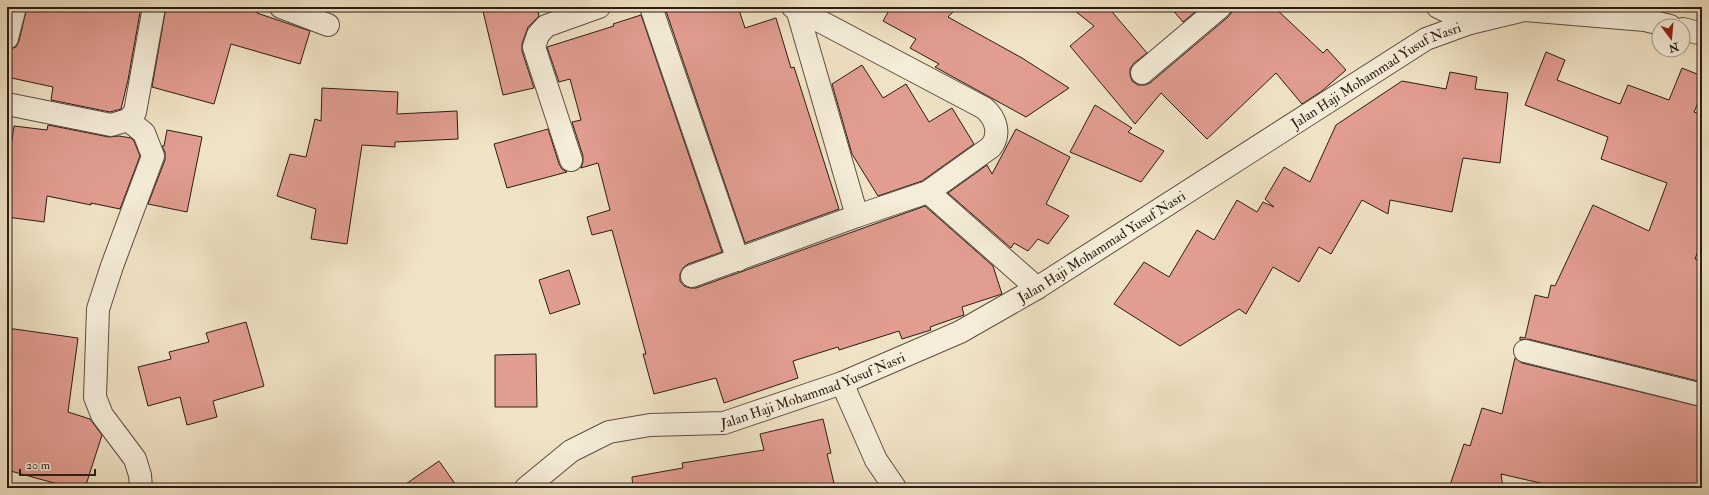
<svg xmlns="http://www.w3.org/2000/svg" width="1709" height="495" viewBox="0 0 1709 495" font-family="'IM FELL Double Pica',serif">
<rect width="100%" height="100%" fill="#f0e3c5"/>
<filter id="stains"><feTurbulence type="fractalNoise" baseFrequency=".005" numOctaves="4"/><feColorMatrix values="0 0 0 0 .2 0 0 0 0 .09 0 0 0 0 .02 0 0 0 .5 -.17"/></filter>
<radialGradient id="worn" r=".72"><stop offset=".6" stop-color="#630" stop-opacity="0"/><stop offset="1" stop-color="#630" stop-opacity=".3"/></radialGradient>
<path fill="#e29d91" stroke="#2b1c15" d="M 27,7 L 141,7 L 128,80 L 121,109 L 110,112 L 51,100 L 53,87 L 7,77 L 7,50 L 16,47 L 19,41 Z
M 166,7 L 259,7 L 257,13 L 310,31 L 300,64 L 231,44 L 214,104 L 152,87 Z
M 482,7 L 537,7 L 539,16 L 528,27 L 522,44 L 522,51 L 534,88 L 503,95 Z
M 668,7 L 738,7 L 745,28 L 776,18 L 791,68 L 794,67 L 839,209 L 745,243 L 665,8 Z
M 891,7 L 958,7 L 948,17 L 1022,58 L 1069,88 L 1026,117 L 935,67 L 939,64 L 910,48 L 916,39 L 883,21 Z
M 1070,7 L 1108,7 L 1147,53 L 1134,63 L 1130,69 L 1130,75 L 1132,81 L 1138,85 L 1145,85 L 1150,83 L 1228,17 L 1232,12 L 1232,7 L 1274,7 L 1323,53 L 1327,49 L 1346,70 L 1322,91 L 1302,104 L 1276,73 L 1207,139 L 1161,93 L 1135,124 L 1070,46 L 1094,26 Z
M 1170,7 L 1201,7 L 1183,22 Z
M 641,15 L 722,252 L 688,264 L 683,268 L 680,274 L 680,281 L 684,286 L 690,288 L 696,288 L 925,206 L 993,266 L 1002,294 L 962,307 L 964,315 L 930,327 L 931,330 L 902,339 L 899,331 L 839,350 L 838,347 L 793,361 L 798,378 L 724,403 L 716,378 L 654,394 L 643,354 L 646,354 L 612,230 L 592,235 L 587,217 L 610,210 L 598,163 L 581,168 L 583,162 L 583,156 L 572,122 L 581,120 L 570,79 L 559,82 L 547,47 L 614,26 L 613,24 Z
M 1546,52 L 1565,60 L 1557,80 L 1620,104 L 1628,85 L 1669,100 L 1682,68 L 1702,76 L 1702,94 L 1694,112 L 1702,115 L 1702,240 L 1695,259 L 1702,262 L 1702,382 L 1528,339 L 1520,340 L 1520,337 L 1525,338 L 1535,295 L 1548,298 L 1551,285 L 1555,286 L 1593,205 L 1649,231 L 1667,183 L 1601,159 L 1608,137 L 1525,105 Z
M 862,65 L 883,98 L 906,84 L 929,122 L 952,108 L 974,144 L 922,181 L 878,196 L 852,154 L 832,84 Z
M 1450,72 L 1477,77 L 1475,89 L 1508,93 L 1500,163 L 1463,158 L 1452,212 L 1390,200 L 1388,214 L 1362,200 L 1331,254 L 1319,247 L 1299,282 L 1273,267 L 1246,314 L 1239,309 L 1180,346 L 1114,304 L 1144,262 L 1169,277 L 1197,230 L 1214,240 L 1237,200 L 1257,212 L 1263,202 L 1274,207 L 1265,199 L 1284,167 L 1310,182 L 1336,125 L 1402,81 L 1446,89 Z
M 322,88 L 398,92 L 397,114 L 457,111 L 458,139 L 395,142 L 395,147 L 362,145 L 347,244 L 311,239 L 316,209 L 277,196 L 290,154 L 306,157 L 315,119 L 321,121 Z
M 1095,105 L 1132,128 L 1128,132 L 1164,151 L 1141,182 L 1070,152 Z
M 48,125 L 109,137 L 119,136 L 131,138 L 134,141 L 140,156 L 120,209 L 91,203 L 91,205 L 47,196 L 44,222 L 7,217 L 7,175 L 14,126 L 47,130 Z
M 548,129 L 559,164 L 562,169 L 567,172 L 507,188 L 494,144 Z
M 1016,129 L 1070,157 L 1046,204 L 1069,216 L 1048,244 L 1038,239 L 1028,251 L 1014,243 L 1011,248 L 948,193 L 987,165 L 992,174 Z
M 167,130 L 202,137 L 187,212 L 148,204 L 165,160 L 165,152 L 162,146 L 164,146 Z
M 569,270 L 580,304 L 550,314 L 539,280 Z
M 246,322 L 264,386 L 213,401 L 217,417 L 187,425 L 180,397 L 148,406 L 138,367 L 171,359 L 169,352 L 209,342 L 206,333 Z
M 7,328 L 78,338 L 68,412 L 90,419 L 102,435 L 85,488 L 72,488 L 7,470 Z
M 536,354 L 537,407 L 495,407 L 495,355 Z
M 1515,358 L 1522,363 L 1702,407 L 1702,488 L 1562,488 L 1501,474 L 1503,488 L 1449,488 L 1464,444 L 1470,446 L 1482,408 L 1502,414 Z
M 823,419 L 831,453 L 827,454 L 834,483 L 813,488 L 633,488 L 632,477 L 683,468 L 682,463 L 764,450 L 760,434 Z
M 439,461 L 458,488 L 400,488 Z"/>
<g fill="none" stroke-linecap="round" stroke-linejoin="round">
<g stroke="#5c4e41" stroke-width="24">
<g id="minor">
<path d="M 281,7 L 328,25"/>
<path d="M 651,7 L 738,260"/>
<path d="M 1438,7 L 1470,23"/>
<path d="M 797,9 L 857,216"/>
<path d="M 1683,29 L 1702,34"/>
<path d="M 7,38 L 15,7"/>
<path d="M 1142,73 L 1220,7"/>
<path d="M 7,104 L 111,125 L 128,120 L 135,112 L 154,7"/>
<path d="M 128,120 L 144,133 L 153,156 L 112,266 L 98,309 L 95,397 L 102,415 L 135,459 L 140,475 L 141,488"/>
<path d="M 571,160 L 534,47 L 538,35 L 546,26 L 599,7"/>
<path d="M 928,192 L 1037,288"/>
<path d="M 692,276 L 857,216 L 928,192 L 991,147 C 1001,134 996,118 984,108 L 793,7"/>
<path d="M 1525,351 L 1702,395"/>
<path d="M 842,383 L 876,460 L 895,488"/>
<path id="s1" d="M 526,488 L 571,451 L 609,432 L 650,425 L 724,423 L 842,383 L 960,332 L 1037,288 L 1426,39 L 1470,23 L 1525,10 L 1645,20 L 1670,26"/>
</g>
</g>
<use href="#minor" stroke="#f5edd9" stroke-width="22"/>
</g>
<g text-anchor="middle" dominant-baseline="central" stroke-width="3" stroke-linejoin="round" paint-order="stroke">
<g font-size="14" fill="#2b1c15" stroke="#f5edd9">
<text stroke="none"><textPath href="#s1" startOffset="959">Jalan Haji Mohammad Yusuf Nasri</textPath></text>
<text stroke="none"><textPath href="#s1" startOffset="635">Jalan Haji Mohammad Yusuf Nasri</textPath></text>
<text stroke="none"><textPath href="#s1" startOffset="311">Jalan Haji Mohammad Yusuf Nasri</textPath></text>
</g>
</g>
<rect width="1709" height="495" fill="none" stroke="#f0e3c5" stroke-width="24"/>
<rect x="8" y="8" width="1693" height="479" fill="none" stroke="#2b1c15" stroke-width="2"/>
<rect x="12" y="12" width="1685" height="471" fill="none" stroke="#2b1c15"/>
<g transform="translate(1671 38) rotate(164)"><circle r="19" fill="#f5edd9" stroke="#a4998b"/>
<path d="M0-3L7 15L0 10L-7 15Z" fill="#8f2418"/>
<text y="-6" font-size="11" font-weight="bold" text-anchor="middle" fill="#2b1c15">N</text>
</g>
<path d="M20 469v6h75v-6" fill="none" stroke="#2b1c15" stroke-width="2"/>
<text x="26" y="469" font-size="12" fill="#2b1c15" stroke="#f5edd9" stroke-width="3" paint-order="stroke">20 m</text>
<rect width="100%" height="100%" filter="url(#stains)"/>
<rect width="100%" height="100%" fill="url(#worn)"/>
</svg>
